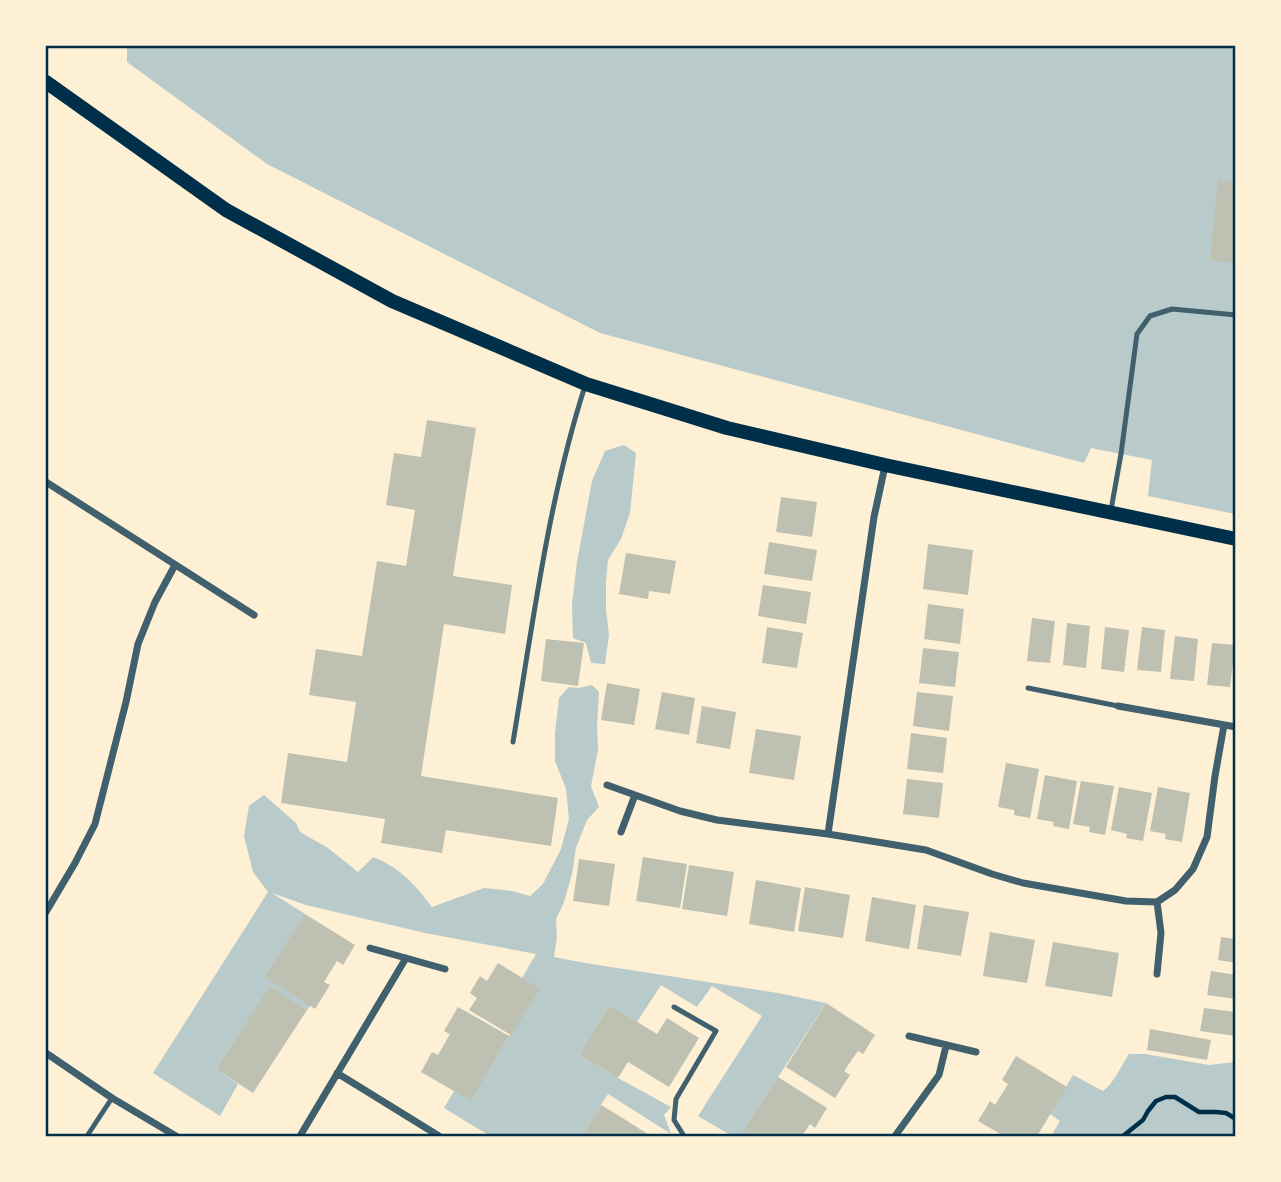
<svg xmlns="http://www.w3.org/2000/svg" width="1281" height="1182" viewBox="0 0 1281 1182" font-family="Karla,sans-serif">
<rect width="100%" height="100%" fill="#fdf0d5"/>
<path fill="#b9caca" d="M 127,46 L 1235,46 L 1235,514 L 1148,496 L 1152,460 L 1091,448 L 1084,463 L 600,333 L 267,164 L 127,62 Z
M 624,445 L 636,453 L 630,513 L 621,539 L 608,560 L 606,582 L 606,610 L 609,635 L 605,664 L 591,663 L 586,643 L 573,638 L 572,604 L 577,562 L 592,481 L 605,451 Z
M 592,685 L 599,692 L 597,726 L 598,750 L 591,786 L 599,807 L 587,820 L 576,848 L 572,874 L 564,902 L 556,919 L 557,937 L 554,957 L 585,963 L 778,993 L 826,1003 L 740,1136 L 732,1136 L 698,1116 L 762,1016 L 712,986 L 697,1007 L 661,985 L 637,1022 L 609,1005 L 579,1055 L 618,1078 L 671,1107 L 664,1115 L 671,1134 L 608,1094 L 581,1136 L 490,1136 L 444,1108 L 454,1091 L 471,1100 L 509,1036 L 539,990 L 522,978 L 536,954 L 425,933 L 306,905 L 272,893 L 305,914 L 310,1006 L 307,1010 L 270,987 L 216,1069 L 238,1084 L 220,1116 L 153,1073 L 268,892 L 253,872 L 244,836 L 249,806 L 264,795 L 296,823 L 300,832 L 328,848 L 358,872 L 373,857 C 400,868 415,884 432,907 L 484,888 L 512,891 L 530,896 L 543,884 L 561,849 L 569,819 L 566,789 L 555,761 L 555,733 L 559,698 L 569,687 L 578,688 Z
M 1129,1054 L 1145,1054 L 1209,1065 L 1235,1062 L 1235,1136 L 1051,1136 L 1060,1121 L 1050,1114 L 1073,1075 L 1103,1091 C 1114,1083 1121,1066 1129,1054 Z"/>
<path fill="#bec0b2" d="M 1218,180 L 1236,182 L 1236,263 L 1210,260 Z
M 427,420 L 476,428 L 453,576 L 512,585 L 505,634 L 444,624 L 421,776 L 558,798 L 551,846 L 446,830 L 442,853 L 381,843 L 385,819 L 281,803 L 288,753 L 347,762 L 356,702 L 309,695 L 316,649 L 362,656 L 377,561 L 406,566 L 415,510 L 386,505 L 394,453 L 421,457 Z
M 781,497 L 817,502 L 812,537 L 776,532 Z
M 769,542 L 817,550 L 812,581 L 764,574 Z
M 928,544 L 973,550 L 968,595 L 923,589 Z
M 626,553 L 676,561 L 670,594 L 649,591 L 648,599 L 619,594 Z
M 763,585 L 811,592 L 806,624 L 758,616 Z
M 928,604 L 964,609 L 960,644 L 924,639 Z
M 1032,618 L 1055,621 L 1050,663 L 1027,661 Z
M 1067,623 L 1090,626 L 1086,668 L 1063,665 Z
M 767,627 L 803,633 L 797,668 L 762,663 Z
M 1105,627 L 1129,630 L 1124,672 L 1101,669 Z
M 1142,627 L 1165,630 L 1161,672 L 1137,670 Z
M 1175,636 L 1198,639 L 1194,681 L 1170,679 Z
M 546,639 L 584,643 L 578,686 L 541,681 Z
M 1212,643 L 1235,645 L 1230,687 L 1207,685 Z
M 923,648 L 959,652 L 955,687 L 919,683 Z
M 607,683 L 640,689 L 634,725 L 601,720 Z
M 662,692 L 695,698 L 689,735 L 655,729 Z
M 917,692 L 953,696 L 949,731 L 913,726 Z
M 702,706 L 736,712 L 730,749 L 696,743 Z
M 756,729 L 801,736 L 794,780 L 749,773 Z
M 911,733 L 947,738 L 943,773 L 907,769 Z
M 1006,763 L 1039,769 L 1030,818 L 1014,815 L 1014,810 L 998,807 Z
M 1045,775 L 1077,781 L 1069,829 L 1053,826 L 1054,822 L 1037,819 Z
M 907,779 L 943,783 L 939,818 L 903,814 Z
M 1081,781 L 1114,786 L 1105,835 L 1089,832 L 1090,827 L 1073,824 Z
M 1119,787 L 1152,793 L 1143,841 L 1126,838 L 1127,834 L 1111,830 Z
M 1158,787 L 1190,793 L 1182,842 L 1165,839 L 1166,834 L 1150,831 Z
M 643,857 L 687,864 L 680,908 L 636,901 Z
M 579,859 L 615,864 L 609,906 L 573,901 Z
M 689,865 L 734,872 L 727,916 L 682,909 Z
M 756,880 L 801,888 L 794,932 L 749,924 Z
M 805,887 L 850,895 L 843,938 L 798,931 Z
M 872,897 L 916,905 L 909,949 L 865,941 Z
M 924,905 L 969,912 L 961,956 L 917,949 Z
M 305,914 L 355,945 L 343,965 L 337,961 L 324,982 L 330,985 L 315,1009 L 265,977 Z
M 990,932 L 1035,940 L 1027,983 L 983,976 Z
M 1221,937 L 1236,939 L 1236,963 L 1218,960 Z
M 1053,942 L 1119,953 L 1112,997 L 1045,986 Z
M 498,963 L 540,989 L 511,1035 L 469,1010 L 477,998 L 470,993 L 480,976 L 487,981 Z
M 1211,971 L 1236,975 L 1236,999 L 1207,995 Z
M 270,986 L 307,1010 L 253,1093 L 216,1069 Z
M 826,1003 L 875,1035 L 863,1054 L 858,1051 L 844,1071 L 850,1075 L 835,1098 L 786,1067 Z
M 609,1005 L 657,1034 L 667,1018 L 699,1038 L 669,1087 L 628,1062 L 618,1078 L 579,1055 Z
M 458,1007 L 509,1036 L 471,1101 L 421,1072 L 432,1052 L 438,1055 L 450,1034 L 444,1031 Z
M 1204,1008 L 1236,1012 L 1236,1036 L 1200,1031 Z
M 1150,1029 L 1211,1040 L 1207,1060 L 1147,1050 Z
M 1016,1056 L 1067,1087 L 1037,1136 L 1004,1136 L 978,1121 L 990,1101 L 995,1105 L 1008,1084 L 1002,1080 Z
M 778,1077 L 827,1108 L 815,1128 L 810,1124 L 802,1136 L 740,1136 Z
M 601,1105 L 613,1112 L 651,1136 L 581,1136 Z"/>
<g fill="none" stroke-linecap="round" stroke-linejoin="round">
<path stroke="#003049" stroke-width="4.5" d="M 1123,1136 L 1143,1120 L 1148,1111 L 1156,1101 L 1166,1097 L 1175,1097 L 1199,1112 L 1216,1112 L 1226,1113 L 1236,1119"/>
<path stroke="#3f606c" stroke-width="5" d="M 1111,510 L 1121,454 L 1137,334 L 1150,316 L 1172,309 L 1236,315
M 1028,688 L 1118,706
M 513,742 C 533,623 548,501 585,386
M 674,1007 L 716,1031 L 676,1099 L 674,1120 L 684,1136
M 87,1136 L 112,1098"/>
<path stroke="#3f606c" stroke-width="7" d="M 46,482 L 254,615
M 1118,706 L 1236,727
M 607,785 L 680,811 L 717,820 L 828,834 L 926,850 L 992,874 L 1023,883 L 1126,901 L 1157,902 L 1175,890 L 1193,869 L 1207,837 L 1215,776 L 1224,725
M 621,832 L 635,795
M 828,834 L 874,517 L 885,466
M 1157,902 L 1161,933 L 1157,974
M 46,912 L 75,863 L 95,824 L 126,702 L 138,644 L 155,602 L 175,565
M 370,948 L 445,969
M 909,1036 L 976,1052
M 46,1053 L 112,1098 L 176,1136
M 337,1073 L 439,1136
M 300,1136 L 406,958
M 895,1136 L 939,1075 L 946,1046"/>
<path stroke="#003049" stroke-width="14" d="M 46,82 L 226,210 L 392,301 L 586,384 L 727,428 L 885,465 L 1236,539"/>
</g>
<rect width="1281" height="1182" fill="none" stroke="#fdf0d5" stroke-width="94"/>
<rect x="47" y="47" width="1187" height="1088" fill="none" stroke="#003049" stroke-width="2.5"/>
</svg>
